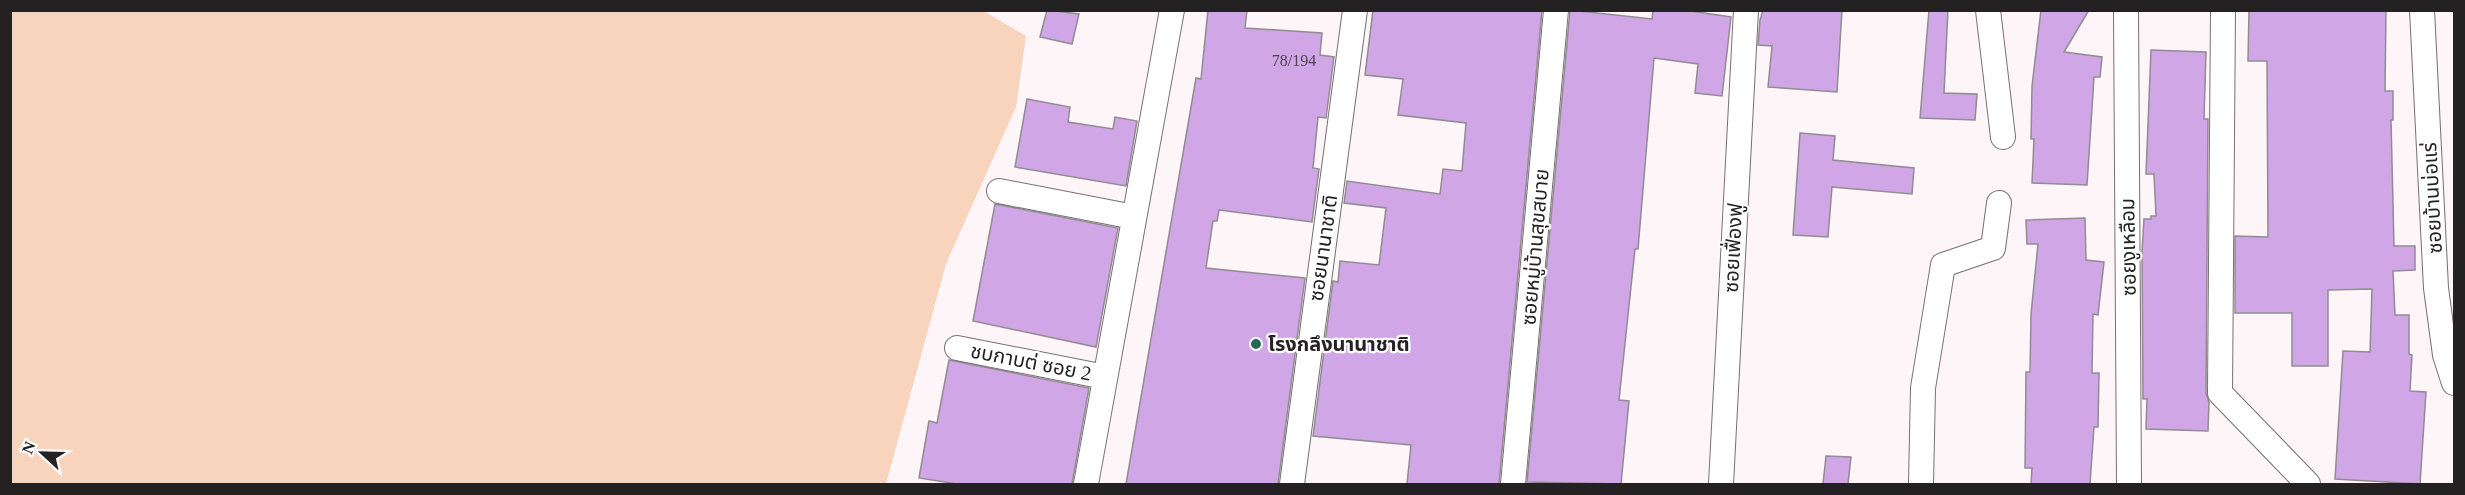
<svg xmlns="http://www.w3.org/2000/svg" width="2465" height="495" viewBox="0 0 2465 495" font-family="'Times New Roman','Noto Sans Thai',serif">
<rect width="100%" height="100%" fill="#fdf5f8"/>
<path fill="#f8d4bc" d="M 982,10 L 1026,36 L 1016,107 L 946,264 L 886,484 L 11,484 L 11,11 Z"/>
<path fill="#d0a6e6" stroke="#908c92" stroke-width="1.5" d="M 1047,10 L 1079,14 L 1072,44 L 1040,37 Z
M 1208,10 L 1247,10 L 1245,28 L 1322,33 L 1320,55 L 1334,57 L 1326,118 L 1318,117 L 1313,168 L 1319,169 L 1312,222 L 1219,210 L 1217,221 L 1213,221 L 1206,268 L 1305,278 L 1278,484 L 1126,484 L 1196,78 L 1201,79 Z
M 1373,10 L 1542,10 L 1499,484 L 1407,484 L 1411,445 L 1313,436 L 1333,281 L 1338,282 L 1340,261 L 1379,265 L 1386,208 L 1344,203 L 1347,181 L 1440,194 L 1443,169 L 1462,171 L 1466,123 L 1398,115 L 1403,79 L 1365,75 Z
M 1570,10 L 1652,19 L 1653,10 L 1684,10 L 1731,17 L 1722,96 L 1695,93 L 1698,64 L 1654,58 L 1638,249 L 1635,249 L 1619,400 L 1629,401 L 1621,484 L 1527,482 Z
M 1763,10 L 1842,10 L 1837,92 L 1768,87 L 1772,46 L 1758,45 L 1760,20 Z
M 1929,10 L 1948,10 L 1944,93 L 1977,94 L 1975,120 L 1920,118 Z
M 2041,10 L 2089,10 L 2064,52 L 2102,57 L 2100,77 L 2094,77 L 2087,185 L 2032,183 L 2034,139 L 2031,139 L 2032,86 Z
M 2249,10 L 2386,10 L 2385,91 L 2393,91 L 2393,120 L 2391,120 L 2394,246 L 2415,246 L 2415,270 L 2393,271 L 2395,315 L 2409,315 L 2409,354 L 2412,355 L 2410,391 L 2426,392 L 2420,484 L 2335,479 L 2343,351 L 2370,352 L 2372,289 L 2328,290 L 2328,366 L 2292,366 L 2292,313 L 2235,313 L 2235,236 L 2268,237 L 2267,61 L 2248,61 Z
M 2151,50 L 2206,52 L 2204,119 L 2208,119 L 2206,393 L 2209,402 L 2208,431 L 2146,429 L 2147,399 L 2143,399 L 2142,252 L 2144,219 L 2151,219 L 2151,216 L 2156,216 L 2154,174 L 2146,174 Z
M 1027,99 L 1070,107 L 1068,122 L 1113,129 L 1115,117 L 1137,121 L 1126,186 L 1015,167 Z
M 1800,133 L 1835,136 L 1833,160 L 1914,168 L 1912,194 L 1832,187 L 1828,237 L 1793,235 Z
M 995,204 L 1118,228 L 1096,347 L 973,321 Z
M 2085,218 L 2086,260 L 2104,262 L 2098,315 L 2093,314 L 2092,373 L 2099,373 L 2098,427 L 2094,427 L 2090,484 L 2031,484 L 2032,468 L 2025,468 L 2026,372 L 2030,372 L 2031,314 L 2038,244 L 2027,244 L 2026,220 Z
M 949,360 L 1089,388 L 1072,484 L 957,484 L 919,478 L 929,421 L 937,423 Z
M 1826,456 L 1851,457 L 1848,484 L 1823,484 Z"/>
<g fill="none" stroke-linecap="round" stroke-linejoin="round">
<g stroke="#777073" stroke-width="26">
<path id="minor" d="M 1988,10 L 2003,137
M 2126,10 L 2129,484
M 2223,10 L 2220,393 L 2308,484
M 2422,10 L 2436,288 L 2445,355 L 2454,383
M 999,191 L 1134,217
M 957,348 L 1105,377
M 1086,484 L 1172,10
M 1292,484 L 1355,10
M 1513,484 L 1556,10
M 1721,484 L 1746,10
M 1921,484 L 1923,388 L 1943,265 L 1993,248 L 1999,203"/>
</g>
<use href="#minor" stroke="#fff" stroke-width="24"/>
</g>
<circle fill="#24695b" stroke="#fff" stroke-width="2" cx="1256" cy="344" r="6"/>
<g text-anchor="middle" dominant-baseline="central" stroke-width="4.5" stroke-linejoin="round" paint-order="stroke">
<g font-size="16" fill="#4f4253">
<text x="1294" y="60">78/194</text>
</g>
<g font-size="20" fill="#242122" stroke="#fff">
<text transform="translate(2432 198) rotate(-93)">ซอยบ้านบ่อแร่</text>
<text transform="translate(1535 247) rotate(-85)">ซอยหมู่บ้านสุขสบาย</text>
<text transform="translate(2128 247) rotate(-91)">ซอยงูเหลือม</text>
<text transform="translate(1323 248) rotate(-82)">ซอยนานาชาติ</text>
<text transform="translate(1733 248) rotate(-87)">ซอยเฟื่องฟู</text>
<text transform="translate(1031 362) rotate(11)">ชบกาบต่ ซอย 2</text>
</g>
<g font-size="20" font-weight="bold" fill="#242122" stroke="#fff" text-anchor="start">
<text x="1268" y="344">โรงกลึงนานาชาติ</text>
</g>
</g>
<rect width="2465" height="495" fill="none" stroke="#242122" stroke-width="24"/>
<g transform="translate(42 453) rotate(292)" stroke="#ffffff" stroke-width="4.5" paint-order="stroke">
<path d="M0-4.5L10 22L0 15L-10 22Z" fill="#242122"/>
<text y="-9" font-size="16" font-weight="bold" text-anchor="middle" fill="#242122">N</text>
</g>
</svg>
